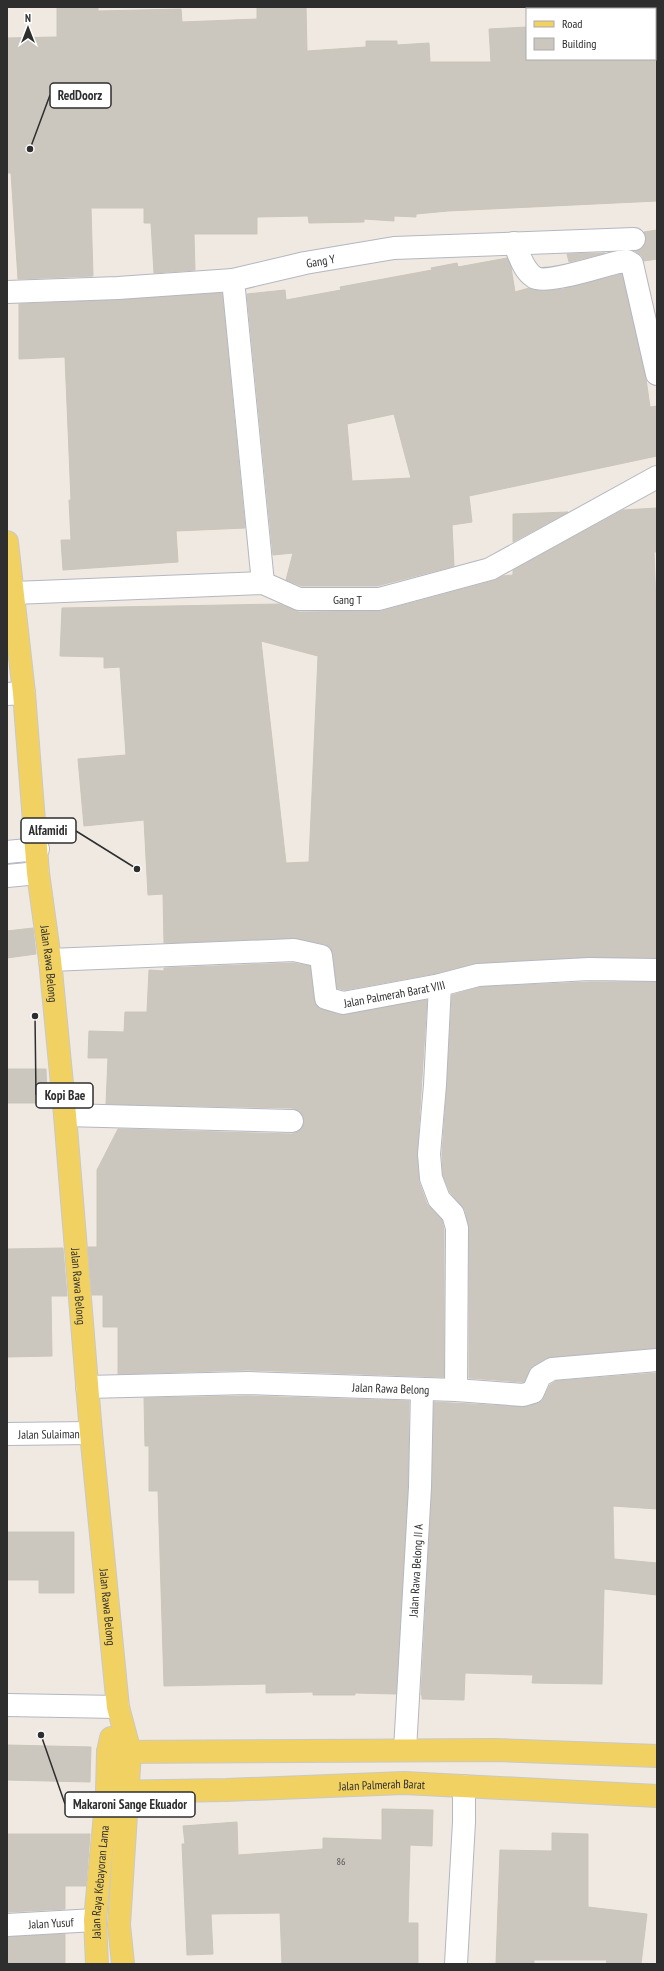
<svg xmlns="http://www.w3.org/2000/svg" width="664" height="1971" viewBox="0 0 664 1971" font-family="'PT Sans Narrow',sans-serif">
<rect width="100%" height="100%" fill="#efe9e1"/>
<path fill="#cbc7bf" stroke="#cbc5ba" fill-rule="evenodd" d="M 57,7 L 98,7 L 98,11 L 181,9 L 182,22 L 257,19 L 257,7 L 306,7 L 307,51 L 366,47 L 366,41 L 397,41 L 397,45 L 429,43 L 430,62 L 491,62 L 489,29 L 527,27 L 527,59 L 657,59 L 657,201 L 448,211 L 416,214 L 416,217 L 394,216 L 394,221 L 364,219 L 364,222 L 309,223 L 308,216 L 257,217 L 257,234 L 194,234 L 195,270 L 154,273 L 151,223 L 144,223 L 144,208 L 91,208 L 93,276 L 18,279 L 11,173 L 7,173 L 7,38 L 57,37 Z
M 657,230 L 657,259 L 644,261 L 642,256 L 635,251 L 641,249 L 645,244 L 646,238 L 644,232 Z
M 605,253 L 569,262 L 567,254 Z
M 507,258 L 511,267 L 515,292 L 529,288 L 541,291 L 564,289 L 622,274 L 646,379 L 650,407 L 657,406 L 657,456 L 469,496 L 472,522 L 452,525 L 454,566 L 377,586 L 302,586 L 286,580 L 293,553 L 273,555 L 247,294 L 285,290 L 286,300 L 341,290 L 340,287 L 432,270 L 431,268 L 457,263 L 458,267 ZM 394,414 L 411,478 L 352,481 L 347,424 Z
M 222,293 L 245,528 L 176,531 L 178,562 L 63,570 L 61,540 L 71,540 L 69,500 L 71,500 L 65,357 L 19,359 L 19,304 L 119,300 Z
M 657,508 L 657,552 L 654,552 L 657,630 L 657,958 L 588,957 L 477,963 L 437,973 L 344,990 L 337,988 L 333,954 L 330,947 L 324,944 L 293,938 L 164,943 L 163,894 L 148,895 L 144,820 L 84,826 L 78,759 L 126,755 L 120,667 L 104,668 L 104,657 L 60,656 L 62,608 L 279,604 L 299,612 L 382,611 L 493,581 L 503,576 L 513,575 L 513,570 L 623,510 ZM 261,641 L 318,656 L 309,862 L 286,863 Z
M 568,512 L 513,542 L 513,514 Z
M 33,928 L 36,954 L 7,958 L 7,931 Z
M 293,963 L 310,966 L 314,999 L 317,1006 L 339,1015 L 427,1000 L 417,1155 L 419,1182 L 427,1204 L 442,1220 L 444,1230 L 444,1377 L 248,1370 L 118,1374 L 118,1327 L 103,1327 L 103,1295 L 92,1295 L 88,1247 L 97,1247 L 97,1170 L 118,1129 L 292,1134 L 298,1132 L 302,1128 L 304,1121 L 303,1115 L 299,1111 L 292,1108 L 106,1104 L 108,1058 L 88,1058 L 89,1031 L 124,1032 L 125,1012 L 147,1012 L 149,970 L 164,971 L 164,968 Z
M 589,982 L 657,982 L 657,1348 L 551,1357 L 533,1366 L 524,1382 L 522,1382 L 469,1378 L 469,1228 L 465,1210 L 450,1192 L 443,1175 L 442,1154 L 447,1086 L 452,995 L 480,987 Z
M 7,1069 L 46,1069 L 47,1103 L 7,1103 Z
M 63,1248 L 67,1296 L 51,1296 L 52,1356 L 7,1357 L 7,1249 Z
M 657,1373 L 657,1509 L 613,1506 L 614,1559 L 657,1563 L 657,1595 L 604,1589 L 602,1684 L 532,1683 L 533,1675 L 465,1673 L 464,1700 L 422,1699 L 422,1695 L 421,1695 L 432,1487 L 434,1402 L 526,1407 L 542,1401 L 550,1385 L 556,1381 Z
M 248,1396 L 409,1401 L 408,1487 L 396,1694 L 355,1693 L 355,1695 L 313,1695 L 313,1692 L 266,1693 L 266,1684 L 164,1686 L 158,1491 L 149,1491 L 149,1446 L 145,1446 L 144,1398 Z
M 7,1532 L 74,1532 L 74,1593 L 39,1593 L 39,1580 L 7,1580 Z
M 7,1745 L 91,1747 L 90,1782 L 7,1780 Z
M 382,1809 L 433,1810 L 432,1846 L 410,1845 L 408,1923 L 418,1923 L 418,1964 L 282,1964 L 280,1913 L 211,1914 L 213,1954 L 187,1955 L 182,1844 L 185,1844 L 183,1826 L 237,1822 L 238,1855 L 323,1849 L 323,1838 L 382,1840 Z
M 552,1833 L 588,1834 L 588,1907 L 647,1914 L 641,1964 L 606,1964 L 607,1960 L 534,1960 L 534,1964 L 496,1964 L 500,1850 L 552,1851 Z
M 7,1834 L 90,1834 L 86,1886 L 65,1886 L 65,1909 L 7,1912 Z
M 65,1934 L 65,1964 L 7,1964 L 7,1937 Z"/>
<g fill="none" stroke-linecap="round" stroke-linejoin="round">
<g stroke="#b4b7c1" stroke-width="24">
<g id="minor">
<path d="M 514,243 C 519,254 523,270 534,277 C 545,285 604,265 619,262 L 627,261 L 632,264 L 657,374"/>
<path d="M 233,280 L 263,583"/>
<path id="s1" d="M 7,292 L 118,288 L 233,280 L 305,263 L 394,248 L 634,239"/>
<path id="s2" d="M 14,593 L 263,583 L 299,599 L 379,599 L 490,569 L 657,477"/>
<path d="M 7,694 L 24,693"/>
<path d="M 7,852 L 38,849"/>
<path d="M 7,876 L 38,873"/>
<path id="s3" d="M 50,960 L 294,950 L 321,956 L 326,998 L 343,1003 L 440,985 L 478,975 L 589,969 L 657,970"/>
<path d="M 440,985 L 435,1085 L 429,1154 L 431,1178 L 439,1199 L 453,1214 L 457,1228 L 456,1390"/>
<path d="M 65,1115 L 292,1121"/>
<path id="s4" d="M 87,1387 L 248,1383 L 456,1390 L 523,1395 L 533,1392 L 540,1376 L 552,1369 L 657,1360"/>
<path id="s5" d="M 7,1434 L 91,1433"/>
<path d="M 7,1705 L 118,1707"/>
<path id="s6" d="M 405,1750 L 420,1487 L 422,1390"/>
<path id="s7" d="M 7,1925 L 95,1920"/>
<path d="M 456,1964 L 464,1822 L 464,1786"/>
</g>
</g>
<g stroke="#c9c9c9" stroke-width="24">
<g id="major">
<path id="s8" d="M 7,542 L 24,693 L 38,873 L 50,960 L 65,1115 L 91,1433 L 118,1707 L 130,1752 L 119,1925 L 123,1964"/>
<path d="M 108,1752 L 495,1750 L 657,1756"/>
<path id="s9" d="M 107,1792 L 226,1790 L 404,1783 L 657,1796"/>
<path id="s10" d="M 97,1964 L 95,1920 L 107,1792 L 108,1752 L 111,1738"/>
</g>
</g>
<use href="#minor" stroke="#fff" stroke-width="22"/>
<use href="#major" stroke="#f2d163" stroke-width="22"/>
</g>
<g text-anchor="middle" dominant-baseline="central" stroke-width="3.5" stroke-linejoin="round" paint-order="stroke">
<g font-size="10" fill="#555452">
<text x="341" y="1861">86</text>
</g>
<g font-size="12" fill="#2e2e2e" stroke="#fff">
<text stroke="none"><textPath href="#s1" startOffset="316">Gang Y</textPath></text>
<text stroke="none"><textPath href="#s2" startOffset="337">Gang T</textPath></text>
<text stroke="none"><textPath href="#s8" startOffset="424">Jalan Rawa Belong</textPath></text>
<text stroke="none"><textPath href="#s3" startOffset="384">Jalan Palmerah Barat VIII</textPath></text>
<text stroke="none"><textPath href="#s8" startOffset="748">Jalan Rawa Belong</textPath></text>
<text stroke="none"><textPath href="#s4" startOffset="304">Jalan Rawa Belong</textPath></text>
<text stroke="none"><textPath href="#s5" startOffset="42">Jalan Sulaiman</textPath></text>
<text stroke="none"><textPath href="#s6" startOffset="180">Jalan Rawa Belong II A</textPath></text>
<text stroke="none"><textPath href="#s8" startOffset="1070">Jalan Rawa Belong</textPath></text>
<text stroke="none"><textPath href="#s9" startOffset="275">Jalan Palmerah Barat</textPath></text>
<text stroke="none"><textPath href="#s10" startOffset="82">Jalan Raya Kebayoran Lama</textPath></text>
<text stroke="none"><textPath href="#s7" startOffset="44">Jalan Yusuf</textPath></text>
</g>
</g>
<path fill="none" stroke="#2e2e2e" stroke-width="1.5" d="M30 149L50 95M137 869L76 831M35 1016L36 1095M41 1735L65 1804"/>
<g fill="#2e2e2e" stroke="#fff" stroke-width="1.5">
<circle cx="30" cy="149" r="4"/>
<circle cx="137" cy="869" r="4"/>
<circle cx="35" cy="1016" r="4"/>
<circle cx="41" cy="1735" r="4"/>
</g>
<g fill="#fff" stroke="#2e2e2e" stroke-width="1.5">
<rect x="50" y="83" width="61" height="25" rx="4"/>
<rect x="21" y="818" width="55" height="25" rx="4"/>
<rect x="36" y="1083" width="57" height="25" rx="4"/>
<rect x="65" y="1792" width="130" height="25" rx="4"/>
</g>
<g font-size="13" text-anchor="middle" font-weight="bold" fill="#2e2e2e">
<text x="80" y="100">RedDoorz</text>
<text x="48" y="835">Alfamidi</text>
<text x="65" y="1100">Kopi Bae</text>
<text x="130" y="1809">Makaroni Sange Ekuador</text>
</g>
<rect width="664" height="1971" fill="none" stroke="#2e2e2e" stroke-width="16"/>
<rect x="526" y="8" width="130" height="52" fill="#ffffff" stroke="#ababab"/>
<rect x="534" y="21" width="20" height="6" fill="#f2d163" stroke="#ababab"/>
<text x="562" y="28" font-size="12" fill="#2e2e2e">Road</text>
<rect x="534" y="38" width="20" height="12" fill="#cbc7bf" stroke="#ababab"/>
<text x="562" y="48" font-size="12" fill="#2e2e2e">Building</text>
<g transform="translate(28 28)" stroke="#ffffff" stroke-width="3" paint-order="stroke">
<path d="M0-3L7 15L0 10L-7 15Z" fill="#2e2e2e"/>
<text y="-6" font-size="11" font-weight="bold" text-anchor="middle" fill="#2e2e2e">N</text>
</g>
</svg>
